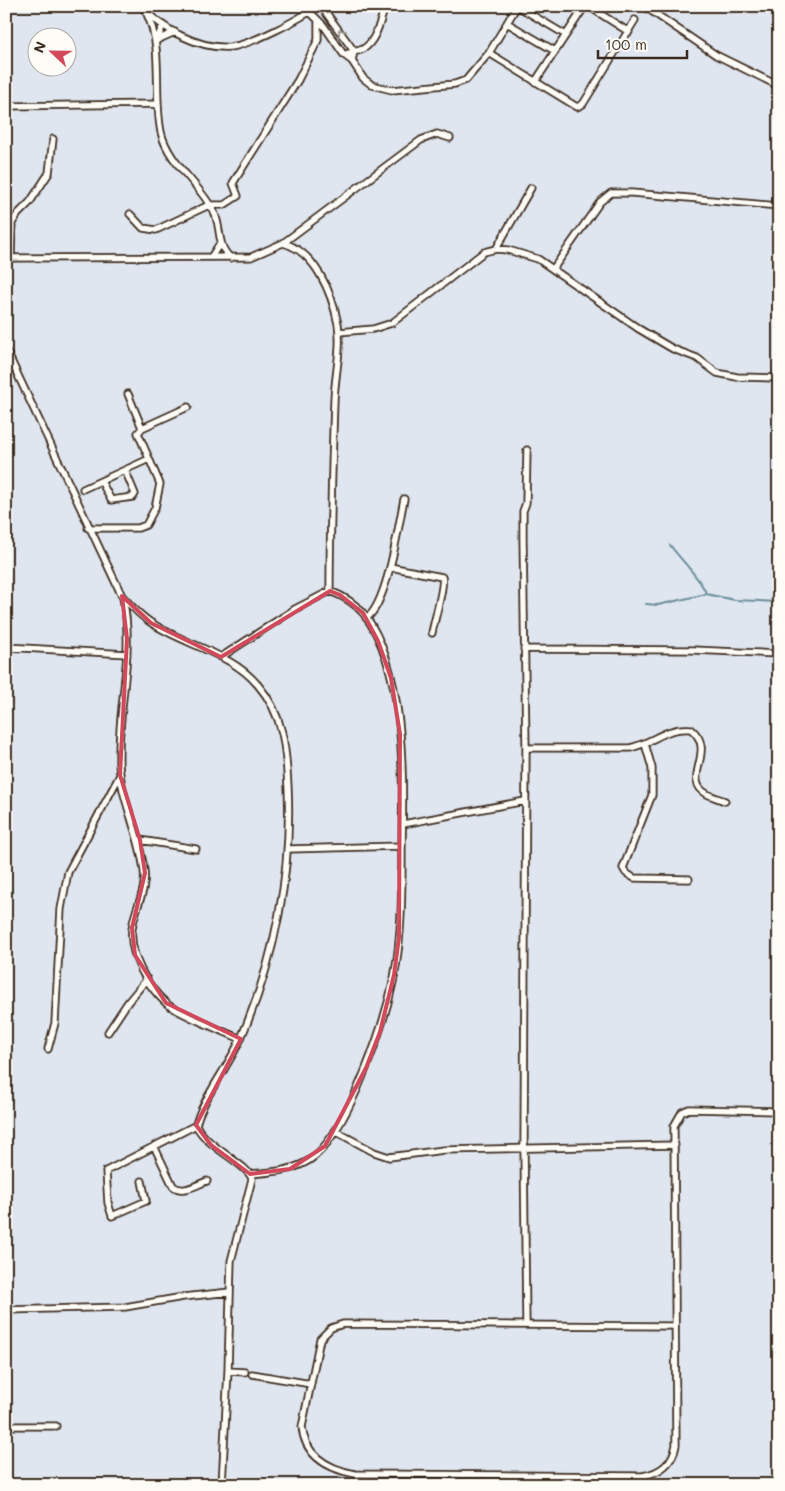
<svg xmlns="http://www.w3.org/2000/svg" width="785" height="1491" viewBox="0 0 785 1491" font-family="Mali,sans-serif">
<rect width="100%" height="100%" fill="#dfe6f0"/>
<filter id="ink" filterUnits="userSpaceOnUse"><feTurbulence type="fractalNoise" baseFrequency=".02" numOctaves="2"/><feDisplacementMap in="SourceGraphic" scale="10" xChannelSelector="R" yChannelSelector="G"/><feConvolveMatrix kernelMatrix="1 2 1 2 8 2 1 2 1" color-interpolation-filters="sRGB"/></filter>
<g filter="url(#ink)">
<g fill="none" stroke-linecap="round" stroke-linejoin="round">
<path stroke="#6a8e99" stroke-width="2" d="M 670,545 C 680,559 700,578 706,593
M 646,604 L 658,605 L 706,594 L 735,600 L 779,602"/>
<g stroke="#3b2a1e" stroke-width="9">
<path id="street" d="M 141,6 C 161,29 199,49 230,47 C 250,45 301,19 317,6
M 321,6 L 354,51 L 352,61
M 517,6 L 566,35
M 588,6 L 629,32
M 644,6 L 716,55 L 779,86
M 310,12 L 324,26 L 344,55 L 352,61 L 363,78 L 372,85 L 392,90 L 455,84 L 466,80 L 489,53 L 517,6
M 147,14 C 164,50 153,93 161,132 C 168,163 200,184 214,212 C 222,228 216,246 231,258
M 507,23 L 555,51
M 157,40 L 175,32
M 156,42 L 163,25
M 489,53 L 577,107 L 583,104 L 635,20
M 344,55 C 350,52 357,52 363,49 C 376,42 381,19 385,6
M 535,82 L 585,6
M 6,106 L 157,104
M 130,214 L 143,228 L 156,230 L 209,205 L 224,205 L 238,196 L 233,183 L 298,80 L 318,40 L 318,21
M 283,243 C 315,251 332,293 338,324 C 342,348 335,375 334,400 C 332,463 330,527 330,591
M 496,249 L 531,188
M 211,257 L 221,242
M 6,258 L 251,257 L 283,243 L 421,140 L 437,134 L 450,138
M 11,258 L 12,223 L 18,214 L 30,202 L 49,173 L 53,139
M 553,269 L 600,202 L 611,193 L 632,193 L 779,206
M 339,332 L 373,329 L 392,323 L 484,252 L 496,249 L 508,250 L 538,259 L 639,329 L 673,349 L 697,358 L 717,373 L 737,377 L 779,378
M 6,350 L 122,596 C 131,606 139,615 150,622 C 184,645 230,652 258,685 C 284,715 286,749 288,787 C 292,872 275,960 241,1038 C 230,1064 201,1101 196,1125 C 207,1148 248,1164 252,1179 L 231,1261 L 228,1371 L 222,1485
M 128,394 L 142,428
M 101,481 L 111,500 L 133,497 L 135,494 L 125,470
M 83,489 L 149,459
M 88,528 L 138,528 L 146,525 L 155,508 L 160,484 L 138,433 L 142,428 L 188,407
M 390,567 L 442,577 C 445,585 434,621 432,633
M 123,598 C 135,653 117,709 119,764 C 121,800 140,834 144,871 C 147,892 134,909 132,929 C 129,955 147,986 166,1003 C 178,1014 223,1031 241,1039
M 366,618 C 387,607 399,523 404,499
M 6,647 L 127,654
M 524,649 L 693,650 L 779,654
M 6,657 L 8,647
M 221,657 L 295,609 L 330,591 C 343,596 355,603 364,614 C 407,671 403,781 402,850 C 402,892 402,936 394,978 C 384,1025 351,1124 315,1156 C 297,1171 273,1172 250,1174
M 645,744 L 652,768 L 652,795 L 623,868 L 626,873 L 634,878 L 689,879
M 526,748 L 630,748 C 656,742 664,727 691,729 C 718,751 680,779 707,794 C 713,797 720,799 725,801
M 403,824 L 525,801
M 140,840 L 196,849
M 289,849 L 402,846
M 108,1032 L 128,1002 L 147,979
M 48,1049 L 55,1023 L 61,909 L 68,872 L 120,775
M 335,1131 L 374,1152 L 389,1157 L 444,1150 L 675,1145
M 154,1146 L 173,1186 C 183,1194 196,1185 207,1181
M 142,1181 L 146,1201 L 112,1216 L 108,1203 L 106,1171 L 196,1125
M 6,1310 L 125,1307 L 183,1297 L 230,1292
M 526,1325 L 524,1147 L 526,748 L 523,538 L 523,511 L 526,503 L 527,450
M 674,1326 L 343,1324 L 331,1328 L 320,1339 L 302,1427 C 305,1457 329,1469 355,1474 L 642,1476 C 660,1473 673,1463 676,1445 L 674,1126 L 682,1112 L 689,1109 L 779,1111
M 228,1371 L 245,1372
M 252,1374 L 311,1384
M 6,1426 L 56,1426"/>
</g>
<use href="#street" stroke="#fdfcf7" stroke-width="5.5"/>
</g>
<defs><path id="oneway-chevron" d="M-2-3.5L2.5 0L-2 3.5" fill="none" stroke-width="1.6" stroke-linecap="round" stroke-linejoin="round" transform="scale(1.25)"/></defs>
<use stroke="#9c938a" href="#oneway-chevron" transform="translate(341 32) rotate(-125)"/>
</g>
<path fill="none" stroke="#d1495b" stroke-width="4" stroke-linejoin="round" d="M 330,591 L 340,595 L 363,613 L 378,641 L 391,678 L 400,734 L 399,937 L 394,975 L 380,1032 L 366,1068 L 325,1146 L 290,1169 L 250,1174 L 211,1145 L 196,1125 L 241,1039 L 166,1003 L 135,955 L 132,928 L 145,873 L 140,840 L 120,775 L 127,639 L 122,596 L 151,623 L 221,657 Z"/>
<rect width="785" height="1491" fill="none" stroke="#fdfcf7" stroke-width="25"/>
<rect x="12" y="12" width="760" height="1466" fill="none" stroke="#3b2a1e" stroke-width="2" filter="url(#ink)"/>
<g transform="translate(52 52) rotate(292)"><circle r="24" fill="#fdfcf7" stroke="#afa8a0"/>
<path d="M0-4L9 19L0 12L-9 19Z" fill="#d1495b"/>
<text y="-8" font-size="14" font-weight="bold" text-anchor="middle" fill="#3b2a1e">N</text>
</g>
<path d="M598 50v8h89v-8" fill="none" stroke="#3b2a1e" stroke-width="2.5"/>
<text x="605" y="50" font-size="15" fill="#3b2a1e" stroke="#fdfcf7" stroke-width="4" paint-order="stroke">100 m</text>
</svg>
